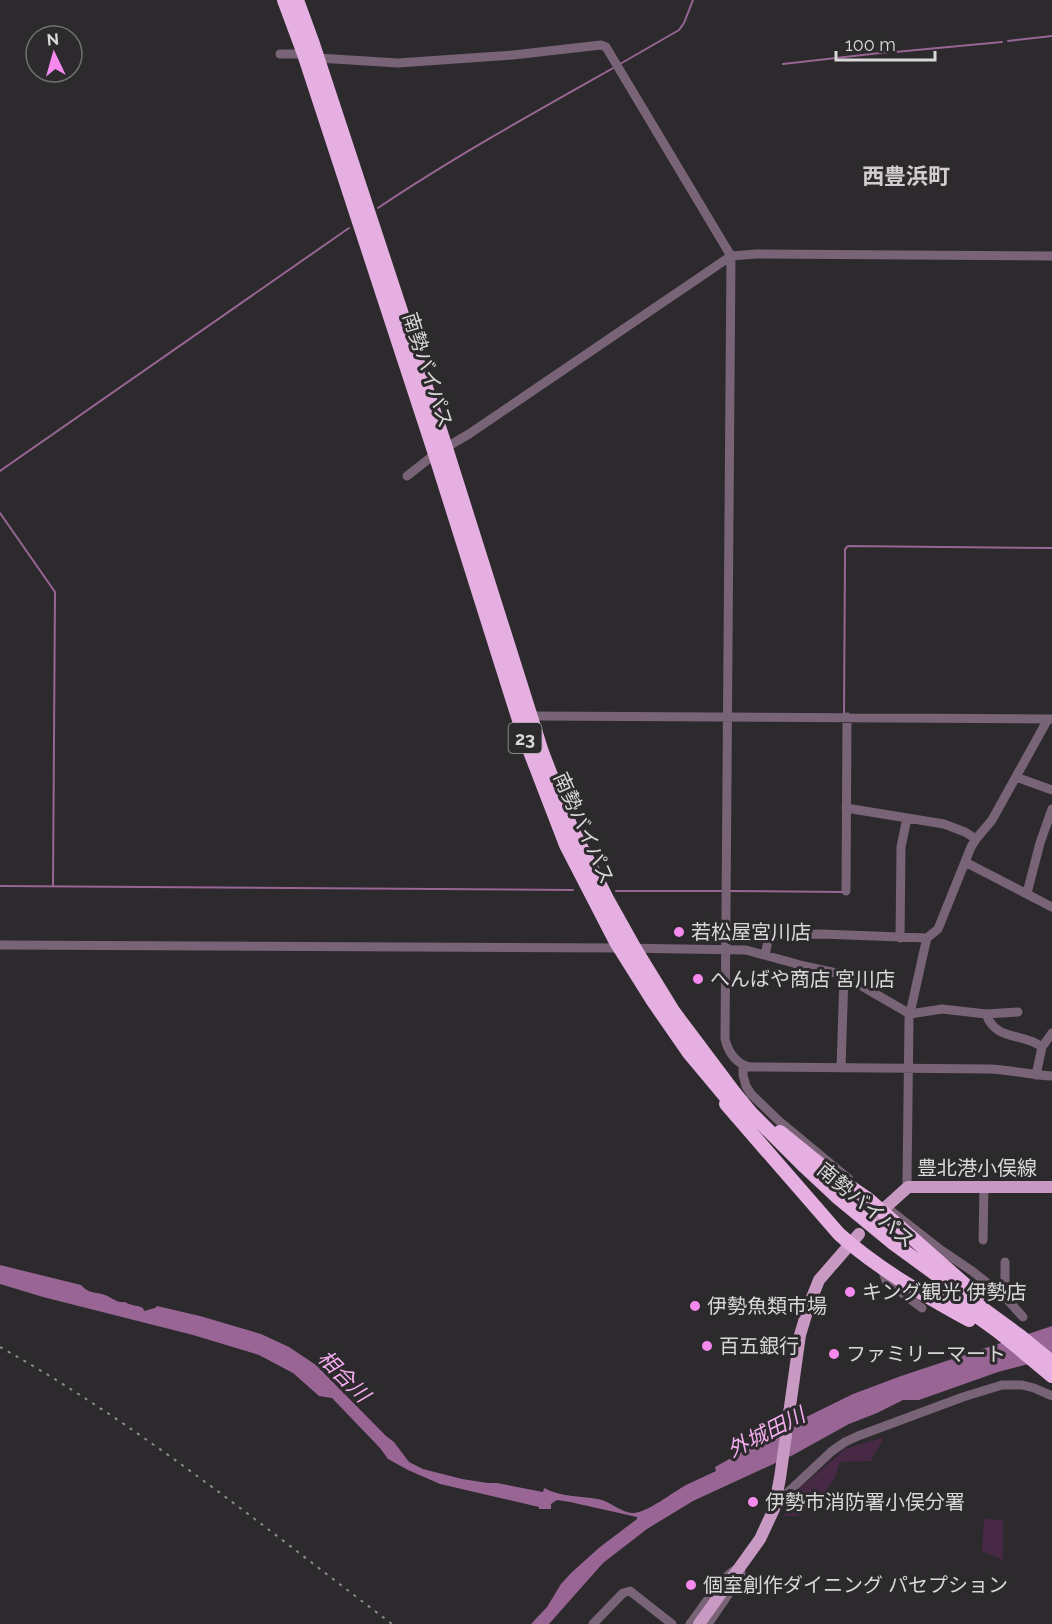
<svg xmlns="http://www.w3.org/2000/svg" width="1052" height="1624" viewBox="0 0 1052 1624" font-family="Raleway,'Noto Sans JP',sans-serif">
<rect width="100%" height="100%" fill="#2c2a2c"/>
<path fill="#472945" d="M 884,1437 L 871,1461 L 840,1462 L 834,1480 L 820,1498 L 798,1516 L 783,1516 L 790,1500 L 801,1487 L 845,1449 Z
M 984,1519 L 1003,1520 L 1003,1560 L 982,1551 Z"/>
<path fill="#986594" d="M 0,1265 L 81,1285 C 87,1293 96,1292 105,1295 C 113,1298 116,1303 125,1302 C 131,1306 137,1305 143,1308 L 144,1311 L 155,1308 L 157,1306 L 200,1316 L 261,1334 L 289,1347 L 316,1365 L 386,1436 L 394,1442 L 409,1462 L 423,1469 L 462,1479 L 488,1483 L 497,1483 L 543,1492 L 544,1488 C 561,1497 580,1496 598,1499 C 610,1501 621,1513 633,1513 C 647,1513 673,1492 686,1485 C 696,1480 706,1476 716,1471 L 715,1467 L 798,1421 L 853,1394 L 901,1376 L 1052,1326 L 1052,1358 L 998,1372 L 919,1400 L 903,1400 L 877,1413 L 849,1424 L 793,1455 L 693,1501 L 647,1529 L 603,1563 L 549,1624 L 531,1624 L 547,1607 L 561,1584 L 571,1573 L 600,1547 L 637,1519 L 637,1517 L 570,1502 L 557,1500 L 551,1504 L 551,1509 L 539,1509 L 539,1507 L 440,1484 L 408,1470 L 388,1459 L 380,1448 L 332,1398 L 319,1396 L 293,1373 L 259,1355 L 193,1335 L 43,1297 L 0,1284 Z"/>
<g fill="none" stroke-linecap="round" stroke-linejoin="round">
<path stroke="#986594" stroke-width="2" d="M 1008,41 L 1052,36
M 895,52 L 1002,42
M 620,64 L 679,30 L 684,23 L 693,0
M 783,64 L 889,52
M 378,208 C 454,157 535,112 615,67
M 0,471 L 349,228
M 0,513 L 55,592 L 53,886
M 844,716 L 845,553 L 845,549 L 848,546 L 1052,548
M 0,886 L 573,890
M 616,891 L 722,891
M 728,891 L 842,892"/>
<path stroke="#796376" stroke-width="9" d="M 280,54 L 304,54 L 318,58 L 398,63 L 513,55 L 601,45 L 606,47 L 731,256 L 725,1039 C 728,1052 737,1065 750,1067 L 990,1069 C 1011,1070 1031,1075 1052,1076
M 407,476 L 435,454 L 469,434 L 731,256 L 756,254 L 1052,256
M 536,716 L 1052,719
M 1016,777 L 1052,790
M 846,808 L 944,824 L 965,832 L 976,839
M 965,862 L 1052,907
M 846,891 L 847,717
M 1027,893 L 1040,843 L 1052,809
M 900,938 L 901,847 L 907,818
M 0,945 L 620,948 L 746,950 L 804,966 L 841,974 L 910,1014 L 942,1009 L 986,1014 L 1018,1012
M 765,955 L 769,936 L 821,934 L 927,938
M 986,1014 C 996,1042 1023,1032 1042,1047
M 743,1066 L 743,1075 L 746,1086 L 751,1094 L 779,1121 L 849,1179
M 841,1068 L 844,975
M 1036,1075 L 1042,1047 L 1052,1033
M 908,1187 L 907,1182 L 909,1018 L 925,946 L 927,938 L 938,929 L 971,847 L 976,839 L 992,820 L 1048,719
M 886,1207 L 941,1250 L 972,1271 L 1005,1297 L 1023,1317
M 983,1240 L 984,1186
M 1005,1262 L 1005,1297
M 882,1268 L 886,1281 L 922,1308
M 777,1497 L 786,1494 L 832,1451 L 845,1442 L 858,1436 L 963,1397 L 1002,1385 L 1022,1385 L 1034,1388 L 1052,1396
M 593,1624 L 623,1593 L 630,1591 L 672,1624
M 690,1624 C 701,1610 725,1571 740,1568 L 741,1574 L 739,1579 L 708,1624"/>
<path stroke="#c799c3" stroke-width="12" d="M 877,1215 L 908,1187 L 1052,1187
M 699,1624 L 760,1539 L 774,1509 L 780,1478 L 800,1335 L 809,1305 L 819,1280 L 859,1234"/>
<path stroke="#e6afe1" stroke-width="14" d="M 284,0 L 304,54 L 435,454 L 524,736 L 566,845 L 616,942 L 653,1001 L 689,1053 L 735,1108
M 297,0 L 313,44 L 446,448 L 542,752 L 571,827 L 607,899 L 635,949 L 673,1011 L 733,1091 L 751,1113 L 805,1167 L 836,1196 L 893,1243 L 1020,1336 L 1052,1362
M 726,1104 L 839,1234 C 878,1269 924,1295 969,1320
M 780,1132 L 833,1175 L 868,1199 L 978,1296
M 942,1291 L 999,1332"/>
<path stroke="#8d8b8d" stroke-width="2" stroke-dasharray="3 6" stroke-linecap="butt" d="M 0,1347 C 140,1425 265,1528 392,1624"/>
<path stroke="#e6afe1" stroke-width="14" d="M 999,1332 L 1052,1376"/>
</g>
<g fill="#f589ee" stroke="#2c2a2c" stroke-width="2">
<circle cx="679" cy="932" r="6"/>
<circle cx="698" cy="979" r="6"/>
<circle cx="850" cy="1292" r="6"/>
<circle cx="695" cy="1306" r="6"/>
<circle cx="707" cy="1346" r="6"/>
<circle cx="834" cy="1354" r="6"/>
<circle cx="753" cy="1502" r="6"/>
<circle cx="691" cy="1585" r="6"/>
</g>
<g text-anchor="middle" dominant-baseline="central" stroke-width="6" stroke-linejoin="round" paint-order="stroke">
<rect fill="#2c2a2c" stroke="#a5a4a5" stroke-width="1.5" x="508.5" y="723" width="33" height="30" rx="4.5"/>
<g font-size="18" font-weight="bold" fill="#d9d8d9">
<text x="525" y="738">23</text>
</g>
<g font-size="20" fill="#d9d8d9" stroke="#2c2a2c">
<text transform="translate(428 370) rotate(72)">南勢バイパス</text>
<text transform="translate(584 828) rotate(66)">南勢バイパス</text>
<text x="977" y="1168">豊北港小俣線</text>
<text transform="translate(866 1205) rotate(40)">南勢バイパス</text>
</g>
<g font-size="20" fill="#d9d8d9" stroke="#2c2a2c" text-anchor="start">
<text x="691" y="932">若松屋宮川店</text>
<text x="710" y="979">へんばや商店 宮川店</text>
<text x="862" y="1292">キング観光 伊勢店</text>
<text x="707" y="1306">伊勢魚類市場</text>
<text x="719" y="1346">百五銀行</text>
<text x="846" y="1354">ファミリーマート</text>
<text x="765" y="1502">伊勢市消防署小俣分署</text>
<text x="703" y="1585">個室創作ダイニング パセプション</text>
</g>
<g font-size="21" font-style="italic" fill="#f6adf0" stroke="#2c2a2c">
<text transform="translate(344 1376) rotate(45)">相合川</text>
<text transform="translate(766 1432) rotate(-27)">外城田川</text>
</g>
<g font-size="22" font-weight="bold" fill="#d1cdd0" stroke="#2c2a2c">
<text x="906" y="176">西豊浜町</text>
</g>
</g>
<g transform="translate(54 54) rotate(355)"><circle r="28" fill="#2c2a2c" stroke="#717071" stroke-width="1.5"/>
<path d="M0-4.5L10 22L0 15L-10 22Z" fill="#f589ee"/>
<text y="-9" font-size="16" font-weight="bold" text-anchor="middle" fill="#d9d8d9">N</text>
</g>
<path d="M836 51v9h99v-9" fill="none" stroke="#d9d8d9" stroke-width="3"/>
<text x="845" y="51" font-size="18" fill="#d9d8d9" stroke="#2c2a2c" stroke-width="4.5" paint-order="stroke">100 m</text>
</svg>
